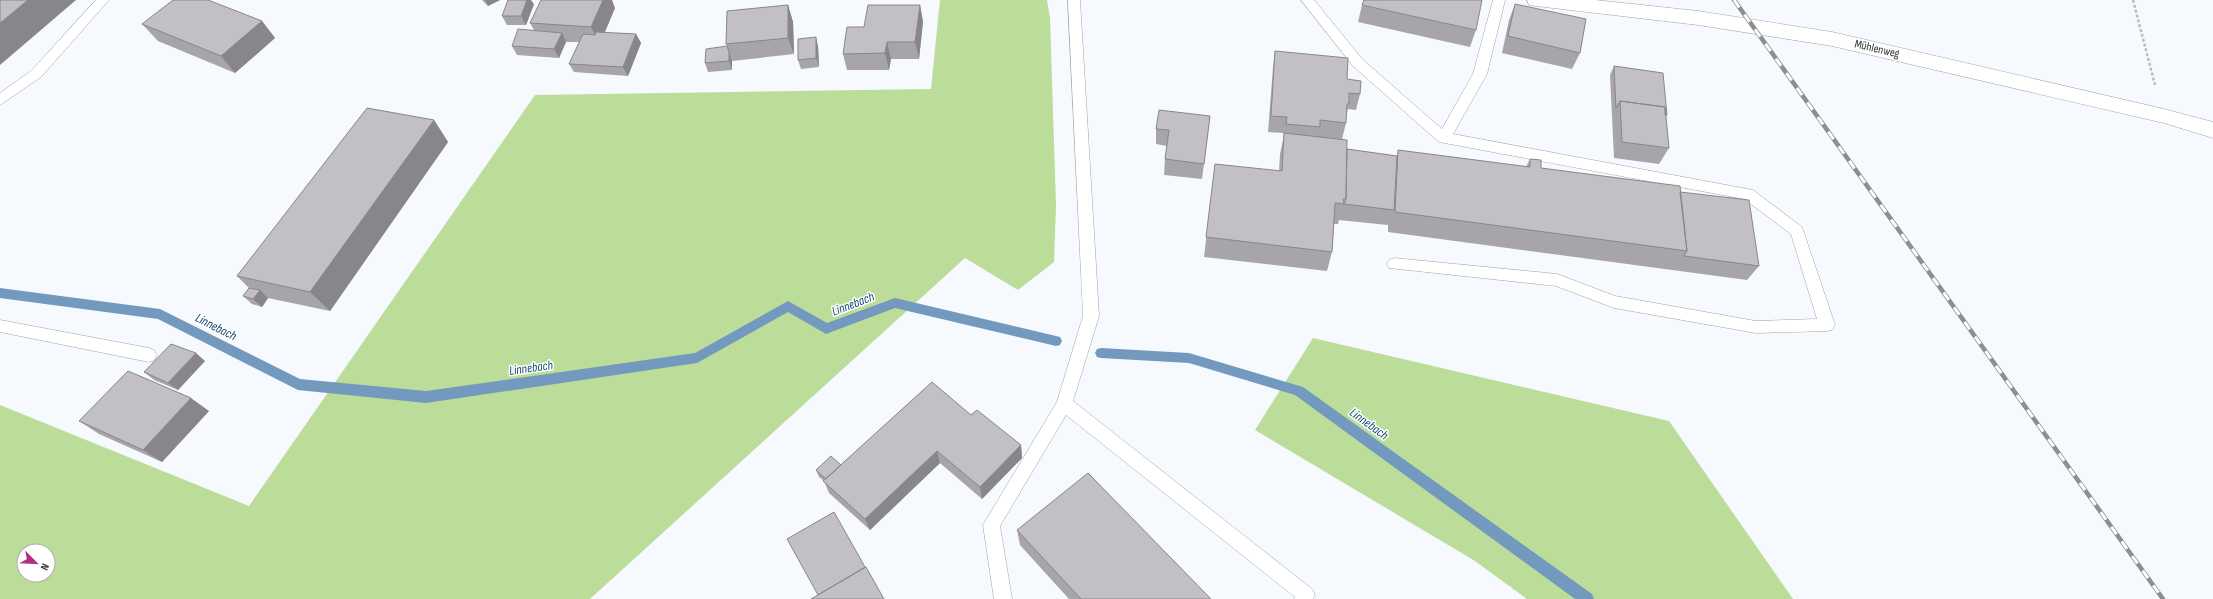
<svg xmlns="http://www.w3.org/2000/svg" width="2213" height="599" viewBox="0 0 2213 599" font-family="'Sofia Sans Condensed',sans-serif">
<rect width="100%" height="100%" fill="#f6f9fd"/>
<path fill="#bcdd99" fill-rule="evenodd" d="M 940,0 L 1047,0 L 1050,18 L 1056,205 L 1054,262 L 1018,290 L 965,258 L 590,599 L 0,599 L 0,405 L 249,506 L 535,95 L 931,89 ZM 24,551 L 48,551 L 48,575 L 24,575 Z
M 1313,338 L 1669,421 L 1793,599 L 1527,599 L 1475,561 L 1255,430 Z"/>
<g fill="none" stroke-linecap="round" stroke-linejoin="round">
<path fill="#739abe" fill-rule="evenodd" d="M 0,288 L 160,309 L 300,379 L 426,391 L 695,353 L 788,301 L 827,323 L 895,298 L 1056,336 L 1060,337 L 1062,341 L 1060,345 L 1056,346 L 895,308 L 826,334 L 788,312 L 697,363 L 426,403 L 298,390 L 158,319 L 0,298 Z
M 1101,348 L 1189,353 L 1303,387 L 1592,594 L 1594,599 L 1575,599 L 1295,395 L 1189,363 L 1101,358 L 1097,357 L 1095,353 L 1097,349 Z"/>
<g stroke="#9fa2a6" stroke-width="1">
<path id="lane" d="M 96,0 L 109,0 L 41,77 L 0,105 L 0,93 L 31,71 Z
M 1068,0 L 1080,0 L 1099,316 L 1073,401 L 1312,589 L 1315,595 L 1313,599 L 1294,599 L 1295,597 L 1066,415 L 1000,526 L 1012,599 L 994,599 L 983,525 L 1057,402 L 1083,316 Z
M 1301,0 L 1314,0 L 1363,60 L 1442,129 L 1473,74 L 1493,0 L 1505,0 L 1487,74 L 1453,134 L 1753,190 L 1802,227 L 1835,325 L 1832,330 L 1827,331 L 1756,333 L 1614,308 L 1556,286 L 1389,268 L 1387,264 L 1389,260 L 1394,258 L 1557,274 L 1615,296 L 1756,321 L 1817,319 L 1791,234 L 1744,199 L 1439,142 L 1353,66 Z
M 0,320 L 149,348 L 154,350 L 157,355 L 154,360 L 149,362 L 0,332 Z"/>
</g>
<g stroke="#9fa2a6" stroke-width="1">
<path id="street" d="M 1527,0 L 1595,0 L 1698,11 L 1832,32 L 2164,109 L 2213,122 L 2213,138 L 2164,123 L 1832,46 L 1698,25 L 1536,6 L 1529,5 Z"/>
</g>
<path stroke="#babdc0" stroke-width="2.5" stroke-dasharray="3 2" stroke-linecap="butt" d="M 2133,0 L 2155,85"/>
<use href="#lane" fill="#fff" fill-rule="evenodd"/>
<use href="#street" fill="#fff" fill-rule="evenodd"/>
<g stroke="#8c8e91" stroke-width="4.5">
<path id="rail" d="M 1734,0 L 2163,599"/>
</g>
<use href="#rail" stroke="#fff" stroke-width="3" stroke-dasharray="9" stroke-linecap="butt"/>
</g>
<path fill="#a7a5a9" d="M 482,0 L 500,0 L 488,6 Z
M 534,4 L 526,25 L 507,25 L 502,16 Z
M 1515,4 L 1580,53 L 1572,69 L 1502,53 L 1509,20 Z
M 788,5 L 793,22 L 794,54 L 732,61 L 732,70 L 708,72 L 705,63 L 727,46 L 726,44 Z
M 920,5 L 923,22 L 919,59 L 891,59 L 889,70 L 847,70 L 843,54 L 864,27 Z
M 1362,5 L 1476,30 L 1470,47 L 1358,22 Z
M 615,8 L 604,33 L 636,34 L 641,43 L 628,76 L 574,72 L 569,64 L 579,42 L 566,42 L 559,58 L 517,55 L 512,46 L 534,30 L 530,23 Z
M 262,21 L 275,38 L 235,73 L 158,41 L 142,24 Z
M 818,46 L 819,67 L 801,69 L 798,60 Z
M 1275,51 L 1347,79 L 1360,94 L 1356,110 L 1348,109 L 1346,115 L 1346,123 L 1342,139 L 1347,149 L 1397,156 L 1398,150 L 1526,167 L 1530,159 L 1541,168 L 1680,192 L 1759,266 L 1747,280 L 1388,232 L 1388,225 L 1339,220 L 1338,224 L 1334,224 L 1332,252 L 1327,271 L 1204,257 L 1215,164 L 1279,171 L 1280,154 L 1283,140 L 1284,133 L 1268,132 L 1273,67 Z
M 1614,66 L 1667,115 L 1666,117 L 1669,148 L 1659,164 L 1614,158 L 1610,75 Z
M 1210,116 L 1202,179 L 1164,175 L 1165,159 L 1167,146 L 1156,144 L 1156,129 Z
M 434,120 L 448,142 L 330,311 L 268,298 L 262,307 L 252,304 L 243,296 L 249,288 L 237,276 Z
M 205,361 L 178,390 L 154,380 L 144,372 Z
M 209,411 L 162,462 L 99,434 L 79,421 Z
M 971,415 L 1021,445 L 1022,458 L 982,499 L 940,463 L 870,530 L 829,493 L 824,481 L 819,477 L 816,470 L 841,465 Z
M 1017,530 L 1211,599 L 1069,599 L 1020,545 Z"/>
<path fill="#88868a" d="M 28,0 L 76,0 L 0,65 L 0,23 Z
M 485,0 L 500,0 L 488,6 Z
M 527,0 L 531,0 L 534,4 L 526,25 L 521,16 Z
M 603,0 L 612,0 L 615,8 L 600,44 L 591,27 Z
M 788,5 L 793,22 L 794,54 L 788,38 Z
M 920,5 L 923,22 L 919,59 L 915,42 Z
M 262,21 L 275,38 L 235,73 L 221,56 Z
M 562,33 L 566,42 L 559,58 L 554,49 Z
M 636,34 L 641,43 L 628,76 L 623,67 Z
M 816,37 L 818,46 L 819,67 L 816,58 Z
M 887,42 L 891,59 L 889,70 L 885,53 Z
M 729,52 L 732,61 L 732,70 L 729,61 Z
M 434,120 L 448,142 L 330,311 L 310,292 Z
M 260,290 L 268,298 L 262,307 L 253,299 Z
M 196,353 L 205,361 L 178,390 L 168,383 Z
M 191,398 L 209,411 L 162,462 L 143,450 Z
M 1021,445 L 1022,458 L 982,499 L 980,487 Z
M 937,451 L 940,463 L 870,530 L 865,519 Z"/>
<path fill="#c2c0c5" stroke="#88868a" d="M 0,0 L 28,0 L 0,23 Z
M 173,0 L 208,0 L 262,21 L 221,56 L 142,24 Z
M 508,0 L 527,0 L 521,16 L 502,16 Z
M 541,0 L 603,0 L 591,27 L 530,23 Z
M 1364,0 L 1482,0 L 1476,30 L 1362,5 Z
M 1515,4 L 1586,19 L 1580,53 L 1508,36 Z
M 788,5 L 788,38 L 726,44 L 727,11 Z
M 868,5 L 920,5 L 915,42 L 887,42 L 885,53 L 843,54 L 847,27 L 864,27 Z
M 518,29 L 562,33 L 554,49 L 512,46 Z
M 596,32 L 636,34 L 623,67 L 569,64 L 583,34 L 595,35 Z
M 816,37 L 816,58 L 798,60 L 798,39 Z
M 727,46 L 729,52 L 729,61 L 705,63 L 706,49 Z
M 1275,51 L 1348,58 L 1347,79 L 1361,81 L 1360,94 L 1349,93 L 1349,104 L 1347,104 L 1346,123 L 1320,120 L 1320,127 L 1286,124 L 1287,117 L 1271,116 Z
M 1614,66 L 1663,73 L 1667,115 L 1665,115 L 1665,107 L 1620,101 L 1616,108 Z
M 1620,101 L 1665,107 L 1669,148 L 1622,142 Z
M 367,108 L 434,120 L 310,292 L 237,276 Z
M 1159,110 L 1210,116 L 1204,164 L 1165,159 L 1169,130 L 1156,129 Z
M 1284,133 L 1347,140 L 1346,199 L 1343,199 L 1344,204 L 1335,203 L 1332,252 L 1206,237 L 1215,164 L 1282,171 Z
M 1347,149 L 1397,156 L 1394,210 L 1344,204 L 1346,199 Z
M 1398,150 L 1530,167 L 1530,159 L 1541,160 L 1541,168 L 1680,186 L 1687,251 L 1395,212 Z
M 1680,192 L 1749,200 L 1759,266 L 1684,256 L 1687,251 Z
M 249,288 L 260,290 L 253,299 L 243,296 Z
M 171,344 L 196,353 L 168,383 L 144,372 Z
M 128,371 L 191,398 L 143,450 L 79,421 Z
M 932,382 L 971,415 L 977,410 L 1021,445 L 980,487 L 937,451 L 865,519 L 823,481 Z
M 831,456 L 841,465 L 826,479 L 816,470 Z
M 1088,473 L 1211,599 L 1081,599 L 1017,530 Z
M 834,512 L 865,567 L 818,595 L 787,539 Z
M 866,567 L 884,599 L 811,599 Z"/>
<g text-anchor="middle" dominant-baseline="central" stroke-width="3" stroke-linejoin="round" paint-order="stroke">
<g font-size="12" fill="#333435" stroke="#fff">
<text transform="translate(1877 49) rotate(13)">Mühlenweg</text>
</g>
<g font-size="13" font-style="italic" fill="#164971" stroke="#fff">
<text transform="translate(853 304) rotate(-21)">Linnebach</text>
<text transform="translate(216 327) rotate(27)">Linnebach</text>
<text transform="translate(531 368) rotate(-8)">Linnebach</text>
<text transform="translate(1369 424) rotate(36)">Linnebach</text>
</g>
</g>
<g transform="translate(36 563) rotate(114)"><circle r="19" fill="#ffffff" stroke="#adaeae"/>
<path d="M0-3L7 15L0 10L-7 15Z" fill="#b1307d"/>
<text y="-6" font-size="11" font-weight="bold" text-anchor="middle" fill="#333435">N</text>
</g>
</svg>
